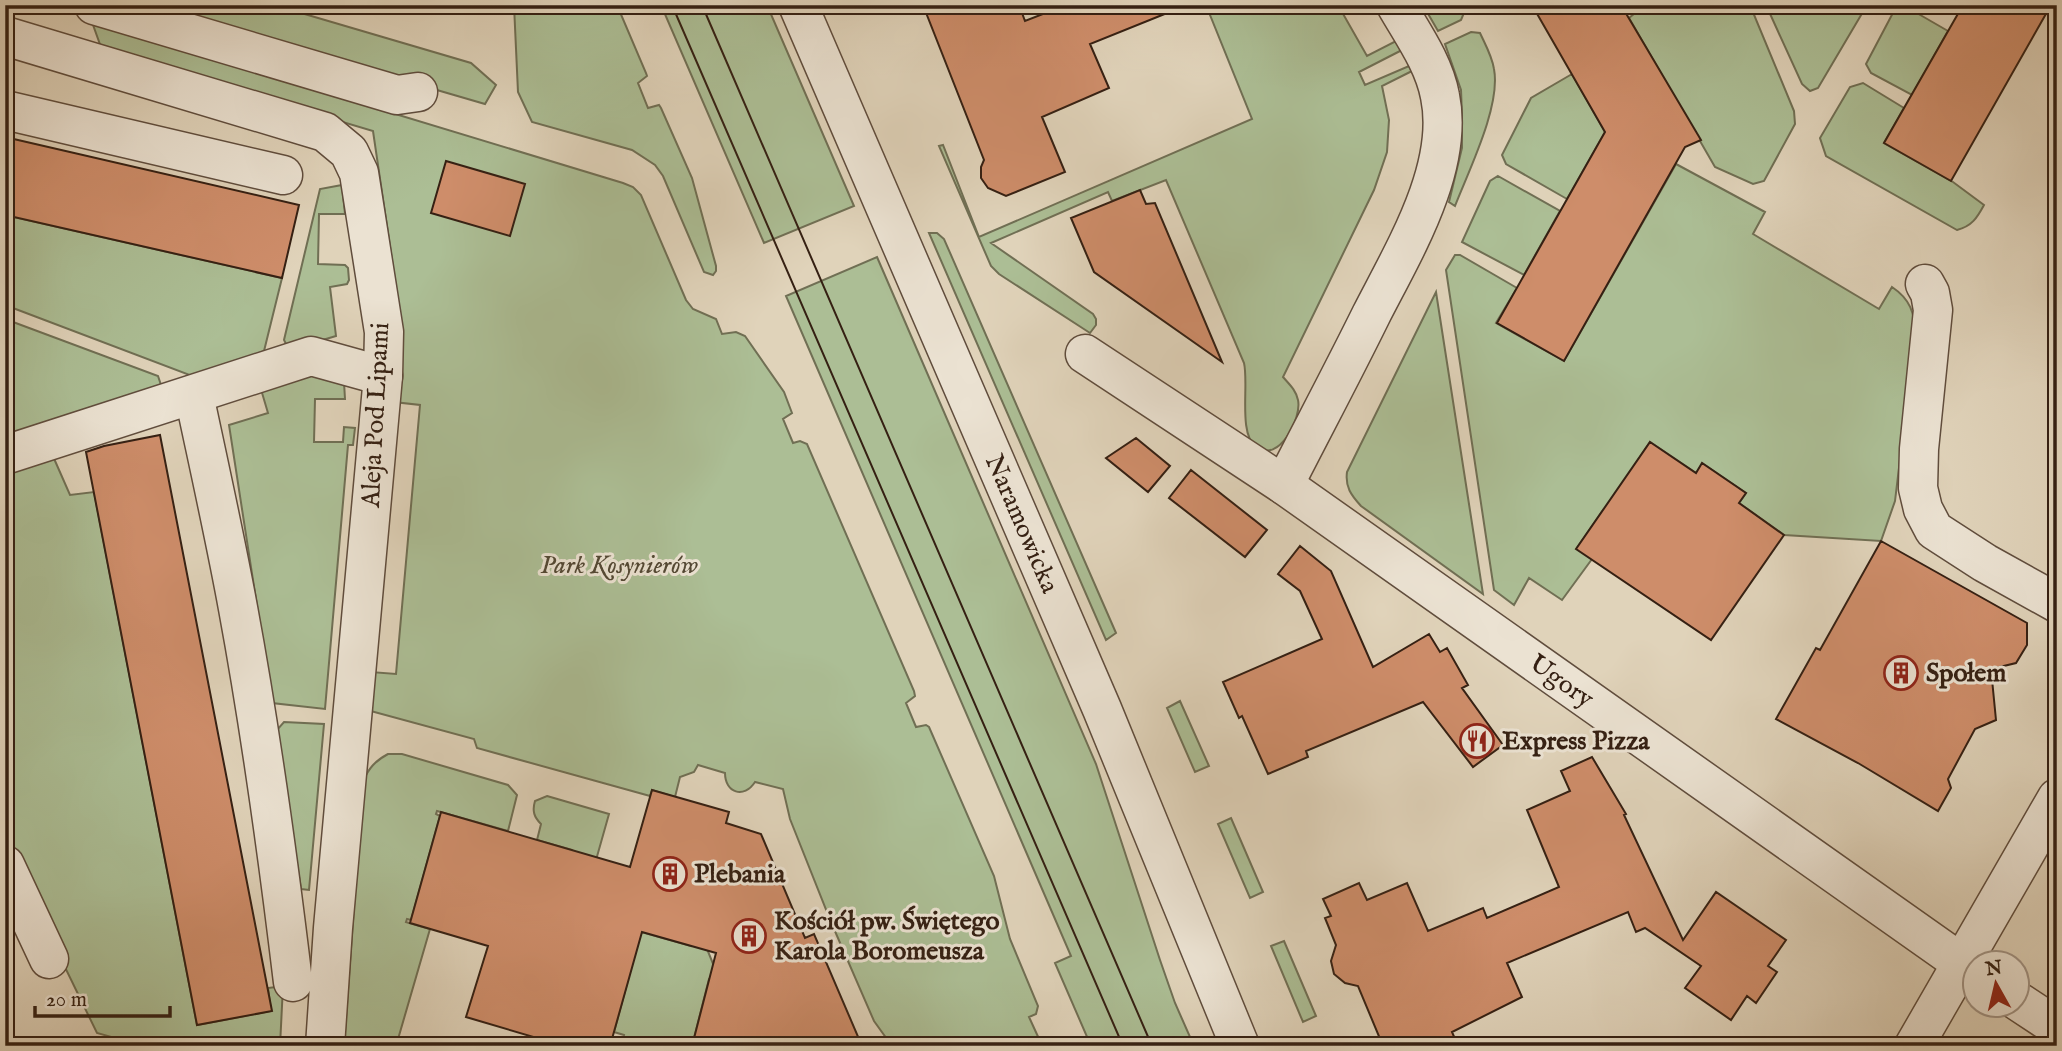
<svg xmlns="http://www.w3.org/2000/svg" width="2062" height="1051" viewBox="0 0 2062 1051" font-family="'IM FELL English',serif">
<rect width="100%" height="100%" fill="#e0d3ba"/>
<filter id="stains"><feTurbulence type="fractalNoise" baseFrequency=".00286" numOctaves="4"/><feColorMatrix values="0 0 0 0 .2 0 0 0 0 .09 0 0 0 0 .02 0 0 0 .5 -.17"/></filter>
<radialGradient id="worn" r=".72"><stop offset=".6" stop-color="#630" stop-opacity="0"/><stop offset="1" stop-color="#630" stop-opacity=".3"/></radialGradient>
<path fill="#acbe95" stroke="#706f54" stroke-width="2" d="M 145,5 L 274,5 L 471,63 L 496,85 L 485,104 Z
M 514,5 L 617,5 L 646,73 L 647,76 L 638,83 L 648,108 L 659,105 L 661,108 L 692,178 L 716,266 L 716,271 L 713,275 L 704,272 L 663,176 L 655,165 L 632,150 L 532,122 L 518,92 Z
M 661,5 L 767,5 L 854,206 L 764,243 Z
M 1206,5 L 1338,5 L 1367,56 L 1396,41 L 1402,50 L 1359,72 L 1365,85 L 1409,66 L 1412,71 L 1382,86 L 1389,120 L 1387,152 L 1374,190 L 1283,377 C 1289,384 1296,390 1298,400 C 1302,418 1279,464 1256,447 C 1238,434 1249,384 1244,363 L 1166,180 L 1112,201 L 1108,192 L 991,243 L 1093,314 L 1096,319 L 1096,325 L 1090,333 L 999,274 L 991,266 L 939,146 L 943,145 L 979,237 L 1252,119 Z
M 1423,5 L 1464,5 L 1466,8 L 1461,20 L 1438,31 Z
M 1645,5 L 1750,5 L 1794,111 L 1795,124 L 1764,181 L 1753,184 L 1715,167 L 1629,18 Z
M 1766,5 L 1867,5 L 1818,88 L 1810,91 L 1802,84 Z
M 1903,5 L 1948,31 L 1912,95 L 1871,73 L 1866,64 L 1895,9 Z
M 92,22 L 623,183 L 633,187 L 641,195 L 686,300 L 693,309 L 716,319 L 722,334 L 736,332 L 745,336 L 784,392 L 792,413 L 783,419 L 793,443 L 800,441 L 807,444 L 914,691 L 915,696 L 906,703 L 916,727 L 926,725 L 929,727 L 994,876 L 1010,939 L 1038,1006 L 1036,1014 L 1029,1017 L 1040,1041 L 1050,1039 L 1055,1046 L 892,1046 L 874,1021 L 831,922 L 790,819 L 783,789 L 755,782 C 744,799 725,793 725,773 L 698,765 L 694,772 L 680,777 L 675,797 L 652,790 L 650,796 L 477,748 L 474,739 L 367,710 L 371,672 L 396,674 L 420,405 L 394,402 L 399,308 L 373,131 L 102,50 Z
M 1471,32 L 1480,33 C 1485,44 1492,56 1494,69 C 1501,106 1469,170 1455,206 L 1449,202 L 1462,148 L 1462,116 L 1461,90 L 1445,44 Z
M 1572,74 L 1605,132 L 1567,199 L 1506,164 L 1502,155 L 1531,98 Z
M 1863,83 L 1904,108 L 1884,143 L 1953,182 L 1984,205 C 1977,218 1972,226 1957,230 L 1826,156 L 1820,138 L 1850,87 Z
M 1676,164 L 1765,212 L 1753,234 L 1879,309 L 1892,287 C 1910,299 1915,313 1915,334 L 1895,501 L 1881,541 L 1784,535 L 1739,503 L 1746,493 L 1703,464 L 1696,473 L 1650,442 L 1605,511 L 1603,510 L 1577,548 L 1592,559 L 1562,600 L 1529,578 L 1514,605 L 1494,590 L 1446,270 L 1455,255 L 1460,255 L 1517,288 L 1496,323 L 1564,361 Z
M 1498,176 L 1560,211 L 1524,275 L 1462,242 L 1490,181 Z
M 342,185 L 345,214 L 319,214 L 318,264 L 345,265 L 348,268 L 349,280 L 347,284 L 330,287 L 336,336 L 289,350 L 284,340 L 320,189 Z
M 5,215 L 282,278 L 264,351 L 200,379 L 5,305 Z
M 929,233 L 937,233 L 944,239 L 1116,633 L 1106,640 Z
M 877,257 L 1096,764 L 1160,960 L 1175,1003 L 1194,1046 L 1091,1046 L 1055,963 L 1071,956 L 786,296 Z
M 1436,292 L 1483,594 L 1361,506 C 1351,495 1345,487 1347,472 Z
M 5,319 L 158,376 L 163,391 L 5,442 Z
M 325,366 L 344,382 L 345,399 L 315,399 L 314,442 L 343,442 L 344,427 L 355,428 L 353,445 L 348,445 L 325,709 L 272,703 L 229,425 L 268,413 L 260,386 Z
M 52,454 L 70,495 L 94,492 L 197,1025 L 271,1011 L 268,988 L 283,986 L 280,1046 L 143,1046 L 97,1033 L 5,844 L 5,469 Z
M 1180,701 L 1209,766 L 1195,772 L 1167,708 Z
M 284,722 L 324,724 L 309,890 L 301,889 L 276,731 Z
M 388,754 L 402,754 L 508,785 L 517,795 L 508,831 L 437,811 L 436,814 L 440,816 L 411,920 L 407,919 L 406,922 L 430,929 L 396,1046 L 344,1046 L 363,781 C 369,768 375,761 388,754 Z
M 547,796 L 609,814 L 574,938 L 631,955 L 638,931 L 691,946 L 694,937 L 703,939 L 718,976 L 709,979 L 692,1046 L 621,1046 L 624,1035 L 614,1032 L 627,984 L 537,958 L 567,851 L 571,853 L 572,850 L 537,840 L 541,824 C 534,817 532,811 535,801 Z
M 1231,818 L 1263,892 L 1250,898 L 1218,824 Z
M 1284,941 L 1316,1016 L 1303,1022 L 1271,946 Z"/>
<path fill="#ce8d6a" stroke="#352013" stroke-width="2" d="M 923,5 L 1019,5 L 1025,21 L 1066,5 L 1182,5 L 1182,7 L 1090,44 L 1109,88 L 1042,117 L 1065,172 L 1006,196 L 988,188 L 981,178 L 981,167 L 984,160 Z
M 1532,5 L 1621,5 L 1701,140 L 1685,147 L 1564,361 L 1497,323 L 1605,132 Z
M 1963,5 L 2051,5 L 1951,181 L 1884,143 Z
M 5,137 L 299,205 L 282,278 L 5,215 Z
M 446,161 L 525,184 L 510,236 L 431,213 Z
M 1140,190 L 1146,204 L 1155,203 L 1222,362 L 1094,272 L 1071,218 Z
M 160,435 L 272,1011 L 197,1025 L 86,452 L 104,446 Z
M 1136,438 L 1170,466 L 1148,492 L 1106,458 Z
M 1650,442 L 1696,473 L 1702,463 L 1746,493 L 1739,503 L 1784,535 L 1711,640 L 1576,549 Z
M 1191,470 L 1267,530 L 1245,557 L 1169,498 Z
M 1881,541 L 2027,623 L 2027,645 L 2016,663 L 1991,669 L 1996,720 L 1975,729 L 1948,779 L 1951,788 L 1938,811 L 1858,763 L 1776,719 L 1816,648 L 1820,650 Z
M 1300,546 L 1331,571 L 1373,667 L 1429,634 L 1440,652 L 1447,648 L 1468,685 L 1462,688 L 1503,745 L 1473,767 L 1423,702 L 1306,751 L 1308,757 L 1268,774 L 1242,716 L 1239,718 L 1223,682 L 1322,639 L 1300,591 L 1278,574 Z
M 1592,757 L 1626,814 L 1624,815 L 1683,940 L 1716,892 L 1786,940 L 1768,966 L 1777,972 L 1756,1003 L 1747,996 L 1731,1020 L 1685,988 L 1701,966 L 1645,928 L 1636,932 L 1628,912 L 1507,963 L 1522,997 L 1452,1032 L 1458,1046 L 1383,1046 L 1358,986 L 1345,983 L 1334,974 L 1331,961 L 1336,945 L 1325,918 L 1331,916 L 1323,899 L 1359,883 L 1367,900 L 1407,883 L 1428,931 L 1483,908 L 1487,918 L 1559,887 L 1527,810 L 1570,791 L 1561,771 Z
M 652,790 L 729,812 L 726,823 L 761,834 L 805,938 L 814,934 L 862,1046 L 692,1046 L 716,953 L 642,932 L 610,1046 L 564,1046 L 466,1017 L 488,946 L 410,923 L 441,812 L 630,867 Z"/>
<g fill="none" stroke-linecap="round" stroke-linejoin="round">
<g stroke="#604d3d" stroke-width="41">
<g id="minor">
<path d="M 94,5 L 397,95 L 418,92"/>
<path id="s1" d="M 798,5 L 1102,709 L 1240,1046"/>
<path d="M 5,36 L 325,132 L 349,152 L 359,173 L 384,332 L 383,376 L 333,928 L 325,1046"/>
<path d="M 5,110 L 283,175"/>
<path d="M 1925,284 L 1930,293 L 1933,310 L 1919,449 L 1918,488 L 1923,509 L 1934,530 L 1985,563 L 2057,603"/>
<path id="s2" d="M 1085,354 L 1284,485 L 1974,972"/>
<path d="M 194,395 C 209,466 225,537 238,608 C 261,732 278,857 293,982"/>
<path d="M 5,455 L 311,356 L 383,376"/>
<path d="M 1284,485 C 1313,428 1343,372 1371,315 C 1403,252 1455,168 1440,96 C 1434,63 1412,33 1396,5"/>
<path d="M 5,865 L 49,959"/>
<path d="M 2016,1000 L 2057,1027"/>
<path d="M 1914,1046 L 2057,798"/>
</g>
</g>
<use href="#minor" stroke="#ebe2d2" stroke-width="38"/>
<path stroke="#352013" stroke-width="2" d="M 672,5 L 1123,1046
M 702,5 L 1152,1046"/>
</g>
<defs>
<g id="building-ring" transform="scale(1.75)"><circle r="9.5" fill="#ebe2d2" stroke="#8f2418" stroke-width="1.5"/><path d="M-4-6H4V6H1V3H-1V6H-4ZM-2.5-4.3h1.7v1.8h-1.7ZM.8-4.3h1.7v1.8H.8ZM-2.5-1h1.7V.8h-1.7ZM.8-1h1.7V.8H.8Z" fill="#8f2418"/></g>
<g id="restaurant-ring" transform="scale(1.75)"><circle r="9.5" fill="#ebe2d2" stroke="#8f2418" stroke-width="1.5"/><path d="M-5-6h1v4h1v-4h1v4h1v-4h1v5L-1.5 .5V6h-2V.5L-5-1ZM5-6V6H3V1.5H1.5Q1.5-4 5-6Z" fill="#8f2418"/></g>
</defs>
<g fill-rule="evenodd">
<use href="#building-ring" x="1901" y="673"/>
<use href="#restaurant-ring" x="1477" y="741"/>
<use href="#building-ring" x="670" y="874"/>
<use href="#building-ring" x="749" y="936"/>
</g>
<g text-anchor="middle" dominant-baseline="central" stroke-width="6" stroke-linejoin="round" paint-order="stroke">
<g font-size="26" fill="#352013" stroke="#ebe2d2">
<text transform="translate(376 415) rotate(-87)">Aleja Pod Lipami</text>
<text stroke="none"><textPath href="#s1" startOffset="565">Naramowicka</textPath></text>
<text stroke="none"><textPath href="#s2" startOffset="578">Ugory</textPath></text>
</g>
<g font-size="26" font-style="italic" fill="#534834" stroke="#ebe2d2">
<text x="619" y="565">Park Kosynierów</text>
</g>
<g font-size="26" font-weight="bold" fill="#352013" stroke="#ebe2d2" text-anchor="start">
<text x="1926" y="673">Społem</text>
<text x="1502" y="741">Express Pizza</text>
<text x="694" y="874">Plebania</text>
<text x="774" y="921">Kościół pw. Świętego<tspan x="774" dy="30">Karola Boromeusza</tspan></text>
</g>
</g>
<rect width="2062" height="1051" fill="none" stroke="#e0d3ba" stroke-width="28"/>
<rect x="7" y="7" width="2048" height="1037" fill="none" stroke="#352013" stroke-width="3.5"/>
<rect x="14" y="14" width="2034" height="1023" fill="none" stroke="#352013" stroke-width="2"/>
<g transform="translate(1996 984) rotate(352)"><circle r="33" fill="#ebe2d2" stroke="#a29486" stroke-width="2"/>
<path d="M0-5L12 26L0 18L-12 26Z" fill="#8f2418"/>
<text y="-10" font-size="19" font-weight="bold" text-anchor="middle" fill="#352013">N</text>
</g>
<path d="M35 1006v10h135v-10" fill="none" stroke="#352013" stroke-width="3.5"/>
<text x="46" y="1006" font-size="21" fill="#352013" stroke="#ebe2d2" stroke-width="5" paint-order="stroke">20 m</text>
<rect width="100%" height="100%" filter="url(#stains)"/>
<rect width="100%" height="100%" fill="url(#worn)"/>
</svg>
